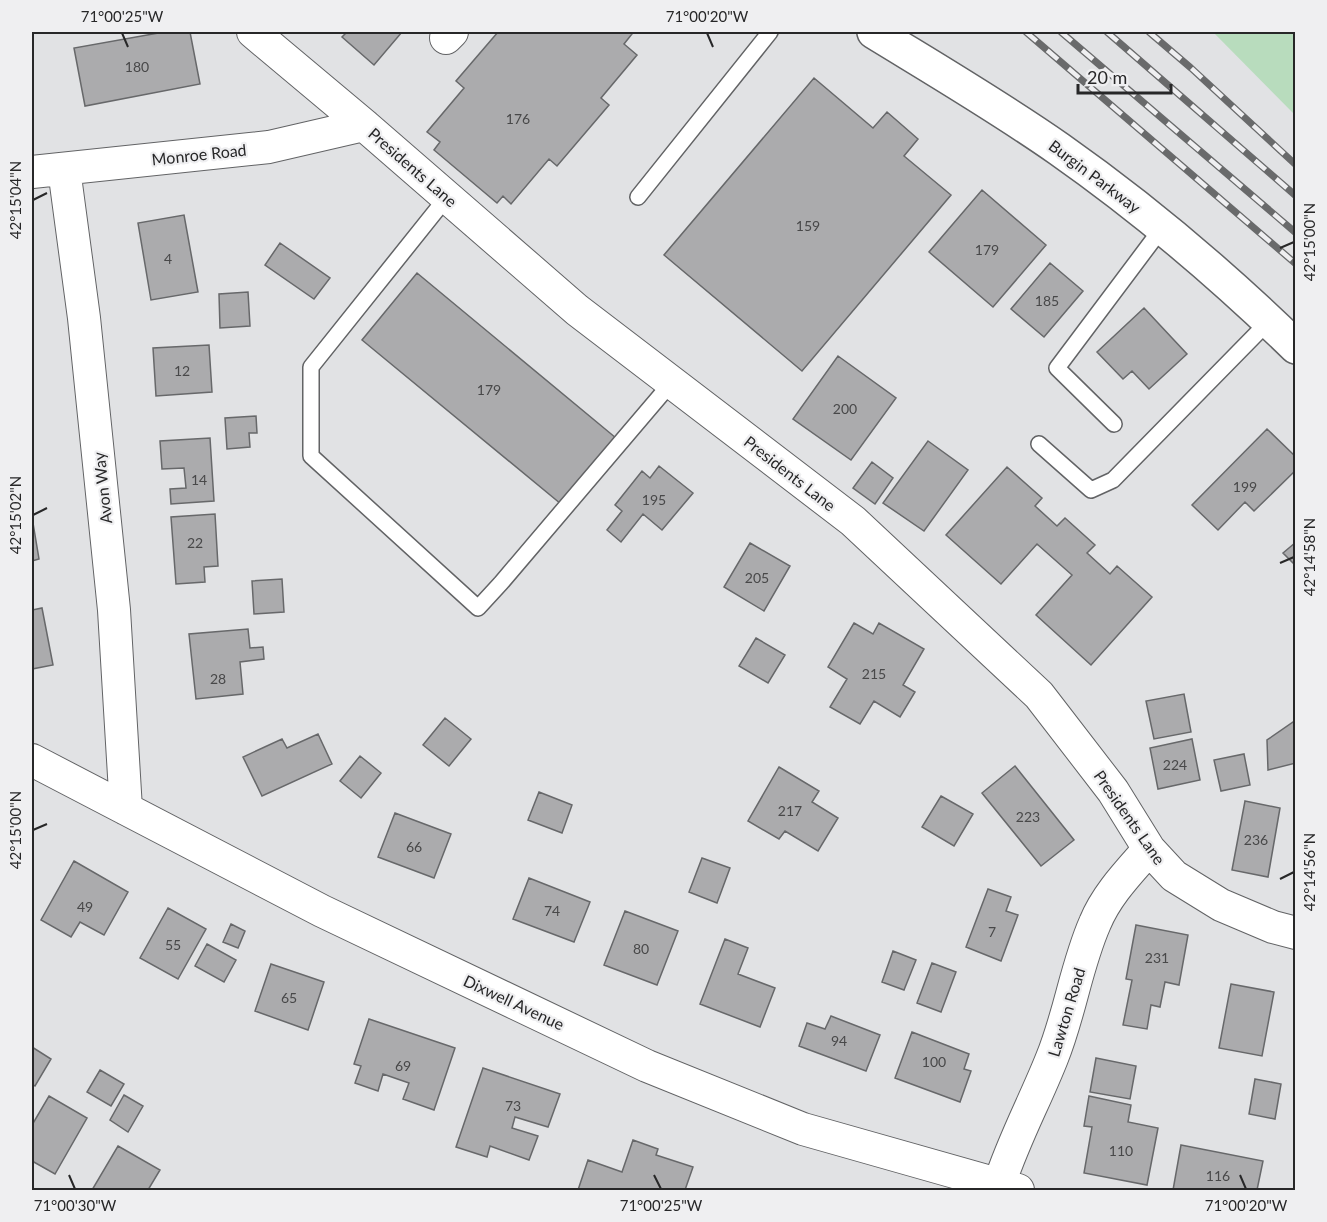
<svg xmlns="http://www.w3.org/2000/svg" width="1327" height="1222" viewBox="0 0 1327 1222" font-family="Lato,sans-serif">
<rect width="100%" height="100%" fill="#e1e2e4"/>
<path fill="#b8dcbd" d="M 1213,32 L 1295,32 L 1295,115 Z"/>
<path fill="#ababad" stroke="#67686a" stroke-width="1.5" d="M 164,32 L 190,32 L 200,84 L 85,106 L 74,48 Z
M 347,32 L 402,32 L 374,65 L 342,37 Z
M 498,32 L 629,32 L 632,34 L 624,44 L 637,55 L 601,98 L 609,105 L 557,166 L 549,159 L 511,204 L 503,196 L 497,203 L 434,150 L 440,142 L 427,132 L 464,88 L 456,81 Z
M 814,78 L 873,128 L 887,112 L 918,139 L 904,156 L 951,195 L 802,371 L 664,255 Z
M 982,190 L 1046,245 L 993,307 L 929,252 Z
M 184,215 L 198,292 L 151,300 L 138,223 Z
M 280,243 L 330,278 L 314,299 L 265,265 Z
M 1050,263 L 1083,291 L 1044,337 L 1011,309 Z
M 417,273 L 616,438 L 561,504 L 362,340 Z
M 248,292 L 250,326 L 220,328 L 219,294 Z
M 1144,308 L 1187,354 L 1149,389 L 1132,371 L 1123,379 L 1097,352 Z
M 209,345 L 212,392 L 156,396 L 153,348 Z
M 838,356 L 896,398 L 851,460 L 793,419 Z
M 256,416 L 257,433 L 249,433 L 250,447 L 227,449 L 225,418 Z
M 1267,429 L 1296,457 L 1296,470 L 1254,511 L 1245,502 L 1218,530 L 1192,505 Z
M 210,438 L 214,501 L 171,504 L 170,489 L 186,488 L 184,468 L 162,469 L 160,441 Z
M 928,441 L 968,470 L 924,531 L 883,503 Z
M 872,462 L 893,478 L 875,504 L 853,488 Z
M 659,466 L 693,493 L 662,530 L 643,514 L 621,542 L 607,530 L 622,511 L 615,505 L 642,471 L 650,478 Z
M 1007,467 L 1042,498 L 1035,506 L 1057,526 L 1065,518 L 1095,545 L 1087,553 L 1110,574 L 1117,566 L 1152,597 L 1091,665 L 1036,615 L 1072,575 L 1037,544 L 1001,584 L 946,535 Z
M 215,514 L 218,566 L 204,567 L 205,582 L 176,584 L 171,517 Z
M 32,517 L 39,559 L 32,561 Z
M 1296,542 L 1296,566 L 1283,553 Z
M 750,543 L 790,566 L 764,611 L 724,587 Z
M 282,579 L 284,612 L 254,614 L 252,581 Z
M 42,608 L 53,665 L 32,669 L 32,610 Z
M 854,623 L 873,634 L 879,623 L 924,649 L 903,685 L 915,692 L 900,717 L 874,701 L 860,724 L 830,707 L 847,679 L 828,667 Z
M 248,629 L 250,648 L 263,647 L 264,659 L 240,662 L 243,694 L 196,699 L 189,634 Z
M 756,638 L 785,655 L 768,683 L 739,666 Z
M 1184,694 L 1191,732 L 1154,739 L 1146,701 Z
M 445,718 L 471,739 L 449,766 L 423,745 Z
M 1296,720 L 1296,763 L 1268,770 L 1267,740 Z
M 318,734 L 332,764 L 262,796 L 243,757 L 282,739 L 287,748 Z
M 1192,739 L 1200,780 L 1158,789 L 1150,748 Z
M 1244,754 L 1250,785 L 1221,791 L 1214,760 Z
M 360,756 L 381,773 L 361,798 L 340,781 Z
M 1015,766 L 1074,840 L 1041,866 L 982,793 Z
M 779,767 L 819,791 L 812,802 L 838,818 L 818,851 L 785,831 L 779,839 L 748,821 Z
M 539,792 L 572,805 L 562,833 L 528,820 Z
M 941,796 L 973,814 L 954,846 L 922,827 Z
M 1245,801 L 1280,808 L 1268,877 L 1232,870 Z
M 395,813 L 451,834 L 434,878 L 378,857 Z
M 702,858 L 730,868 L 717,903 L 689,892 Z
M 74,861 L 128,892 L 104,935 L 80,922 L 71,937 L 41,920 Z
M 529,878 L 590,902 L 574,942 L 513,919 Z
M 988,889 L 1011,897 L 1006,911 L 1018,915 L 1001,961 L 966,947 Z
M 168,908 L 206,929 L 178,979 L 140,958 Z
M 625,911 L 678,931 L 657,985 L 604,965 Z
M 231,924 L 245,931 L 238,948 L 223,942 Z
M 1136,925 L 1188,935 L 1179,985 L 1165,982 L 1160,1007 L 1151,1005 L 1147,1029 L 1123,1025 L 1132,980 L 1126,979 Z
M 725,939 L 748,948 L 738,974 L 775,988 L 760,1027 L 700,1004 Z
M 207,944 L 236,960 L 224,982 L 195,966 Z
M 893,951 L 916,960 L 904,990 L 882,982 Z
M 932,963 L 956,972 L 941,1012 L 917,1003 Z
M 271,964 L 324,982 L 308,1030 L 255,1011 Z
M 1231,984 L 1274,992 L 1262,1056 L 1219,1048 Z
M 831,1016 L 880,1035 L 866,1071 L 799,1046 L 807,1023 L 825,1029 Z
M 369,1019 L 455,1048 L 434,1110 L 403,1099 L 409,1083 L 383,1074 L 378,1091 L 355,1083 L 361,1066 L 354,1064 Z
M 912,1032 L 969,1054 L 964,1069 L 971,1071 L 960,1102 L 895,1078 Z
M 32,1047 L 51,1059 L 35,1086 L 32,1084 Z
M 1096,1058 L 1136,1066 L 1130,1099 L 1090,1092 Z
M 483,1068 L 560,1094 L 548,1127 L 515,1117 L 512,1128 L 538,1136 L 529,1160 L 490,1146 L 487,1157 L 456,1147 Z
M 100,1070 L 124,1084 L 111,1106 L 87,1092 Z
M 1255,1079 L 1281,1084 L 1275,1119 L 1249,1114 Z
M 124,1095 L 143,1106 L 128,1132 L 110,1120 Z
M 49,1096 L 87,1118 L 55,1174 L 32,1161 L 32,1125 Z
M 1089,1096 L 1131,1105 L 1128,1122 L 1158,1128 L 1147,1185 L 1084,1173 L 1092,1127 L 1084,1126 Z
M 633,1140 L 658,1149 L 656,1155 L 693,1167 L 685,1190 L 622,1190 L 617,1189 L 616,1190 L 578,1190 L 588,1160 L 622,1172 Z
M 1181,1145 L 1263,1161 L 1257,1190 L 1173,1190 Z
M 118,1146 L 160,1170 L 148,1190 L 92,1190 Z"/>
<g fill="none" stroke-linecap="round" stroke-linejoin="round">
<g stroke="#626365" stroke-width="18">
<path id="service" d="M 447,197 L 311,367 L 311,456 L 478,608 L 501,583 L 672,382
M 638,197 L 770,32
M 1114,424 L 1057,368 L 1162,228
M 1039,444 L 1091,490 L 1113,480 L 1269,321"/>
</g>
<g stroke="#626365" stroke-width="34">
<path id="minor" d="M 253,32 L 364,125 L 577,310 L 853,521 L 1039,695 L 1113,791 L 1149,849 L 1174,876 L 1221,905 L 1273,927 L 1296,933
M 446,38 L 452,32
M 64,169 L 84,318 L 114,610 L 126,809
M 32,172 L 269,147 L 364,125
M 32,760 L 322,911 L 647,1066 L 803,1129 L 1018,1190
M 999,1185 C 1013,1141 1035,1101 1052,1058 C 1070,1014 1076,966 1095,923 C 1107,894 1129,872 1149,849"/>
</g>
<g stroke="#626365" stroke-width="36">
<path id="secondary" d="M 874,32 C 936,70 999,107 1059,149 C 1143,208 1222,275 1296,347"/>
</g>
<use href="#service" stroke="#fff" stroke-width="15"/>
<use href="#minor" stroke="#fff" stroke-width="32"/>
<use href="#secondary" stroke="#fff" stroke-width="33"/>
<g stroke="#696a6b" stroke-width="7">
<path id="rail" d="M 1026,32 L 1296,264
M 1061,32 L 1296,233
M 1107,32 L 1296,196
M 1149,32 L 1191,68 L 1296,165"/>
</g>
<use href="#rail" stroke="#efeff1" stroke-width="4.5" stroke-dasharray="14" stroke-linecap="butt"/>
</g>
<path fill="none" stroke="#272728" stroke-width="2" d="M 122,33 L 128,47M 707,33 L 713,47M 33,200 L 47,193M 1280,248 L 1294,242M 33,515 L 47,508M 1280,563 L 1294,557M 33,830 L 47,824M 1280,879 L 1294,872M 69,1175 L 75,1189M 654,1175 L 661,1189M 1240,1175 L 1246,1189"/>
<g text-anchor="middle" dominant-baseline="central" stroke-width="4.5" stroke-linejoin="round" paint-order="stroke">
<g font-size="14" fill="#484849">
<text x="137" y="66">180</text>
<text x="518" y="118">176</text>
<text x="808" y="225">159</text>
<text x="987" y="249">179</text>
<text x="168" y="258">4</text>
<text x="1047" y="300">185</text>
<text x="182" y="370">12</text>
<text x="489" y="389">179</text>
<text x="845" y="408">200</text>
<text x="199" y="479">14</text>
<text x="1245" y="486">199</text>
<text x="654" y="499">195</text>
<text x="195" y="542">22</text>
<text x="757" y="577">205</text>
<text x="874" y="673">215</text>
<text x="218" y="678">28</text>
<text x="1175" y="764">224</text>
<text x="790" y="810">217</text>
<text x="1028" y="816">223</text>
<text x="1256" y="839">236</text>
<text x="414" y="846">66</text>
<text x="85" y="906">49</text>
<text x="552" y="910">74</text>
<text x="992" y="931">7</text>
<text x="173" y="944">55</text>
<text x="641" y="948">80</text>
<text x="1157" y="957">231</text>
<text x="289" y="997">65</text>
<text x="839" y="1040">94</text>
<text x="934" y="1061">100</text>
<text x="403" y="1065">69</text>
<text x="513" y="1105">73</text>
<text x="1121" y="1150">110</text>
<text x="1218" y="1175">116</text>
</g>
<g font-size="16" fill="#272728" stroke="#efeff1">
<text transform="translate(199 154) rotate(-6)">Monroe Road</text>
<text transform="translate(413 167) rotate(41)">Presidents Lane</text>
<text transform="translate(1095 176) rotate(37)">Burgin Parkway</text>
<text transform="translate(790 473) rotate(38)">Presidents Lane</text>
<text transform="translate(102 488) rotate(-96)">Avon Way</text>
<text transform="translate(1130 817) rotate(55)">Presidents Lane</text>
<text transform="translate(514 1002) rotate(25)">Dixwell Avenue</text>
<text transform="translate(1066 1012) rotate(-73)">Lawton Road</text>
</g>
</g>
<rect width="1327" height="1222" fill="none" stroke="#efeff1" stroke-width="66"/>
<path d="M1078 84v9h93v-9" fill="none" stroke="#272728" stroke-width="3"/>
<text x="1087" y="84" font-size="18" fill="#272728" stroke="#efeff1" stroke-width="4.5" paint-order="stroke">20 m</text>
<rect x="33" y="33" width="1261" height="1156" fill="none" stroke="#272728" stroke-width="2"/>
<g font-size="15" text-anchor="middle" fill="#272728">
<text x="122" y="22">71°00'25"W</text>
<text x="707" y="22">71°00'20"W</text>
<text transform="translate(16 200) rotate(-90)" y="5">42°15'04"N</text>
<text transform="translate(1310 242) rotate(-90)" y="5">42°15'00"N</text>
<text transform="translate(16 515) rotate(-90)" y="5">42°15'02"N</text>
<text transform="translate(1310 557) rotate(-90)" y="5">42°14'58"N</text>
<text transform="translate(16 830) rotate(-90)" y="5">42°15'00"N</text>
<text transform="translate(1310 872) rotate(-90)" y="5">42°14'56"N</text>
<text x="75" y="1211">71°00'30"W</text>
<text x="661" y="1211">71°00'25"W</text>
<text x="1246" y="1211">71°00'20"W</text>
</g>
</svg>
